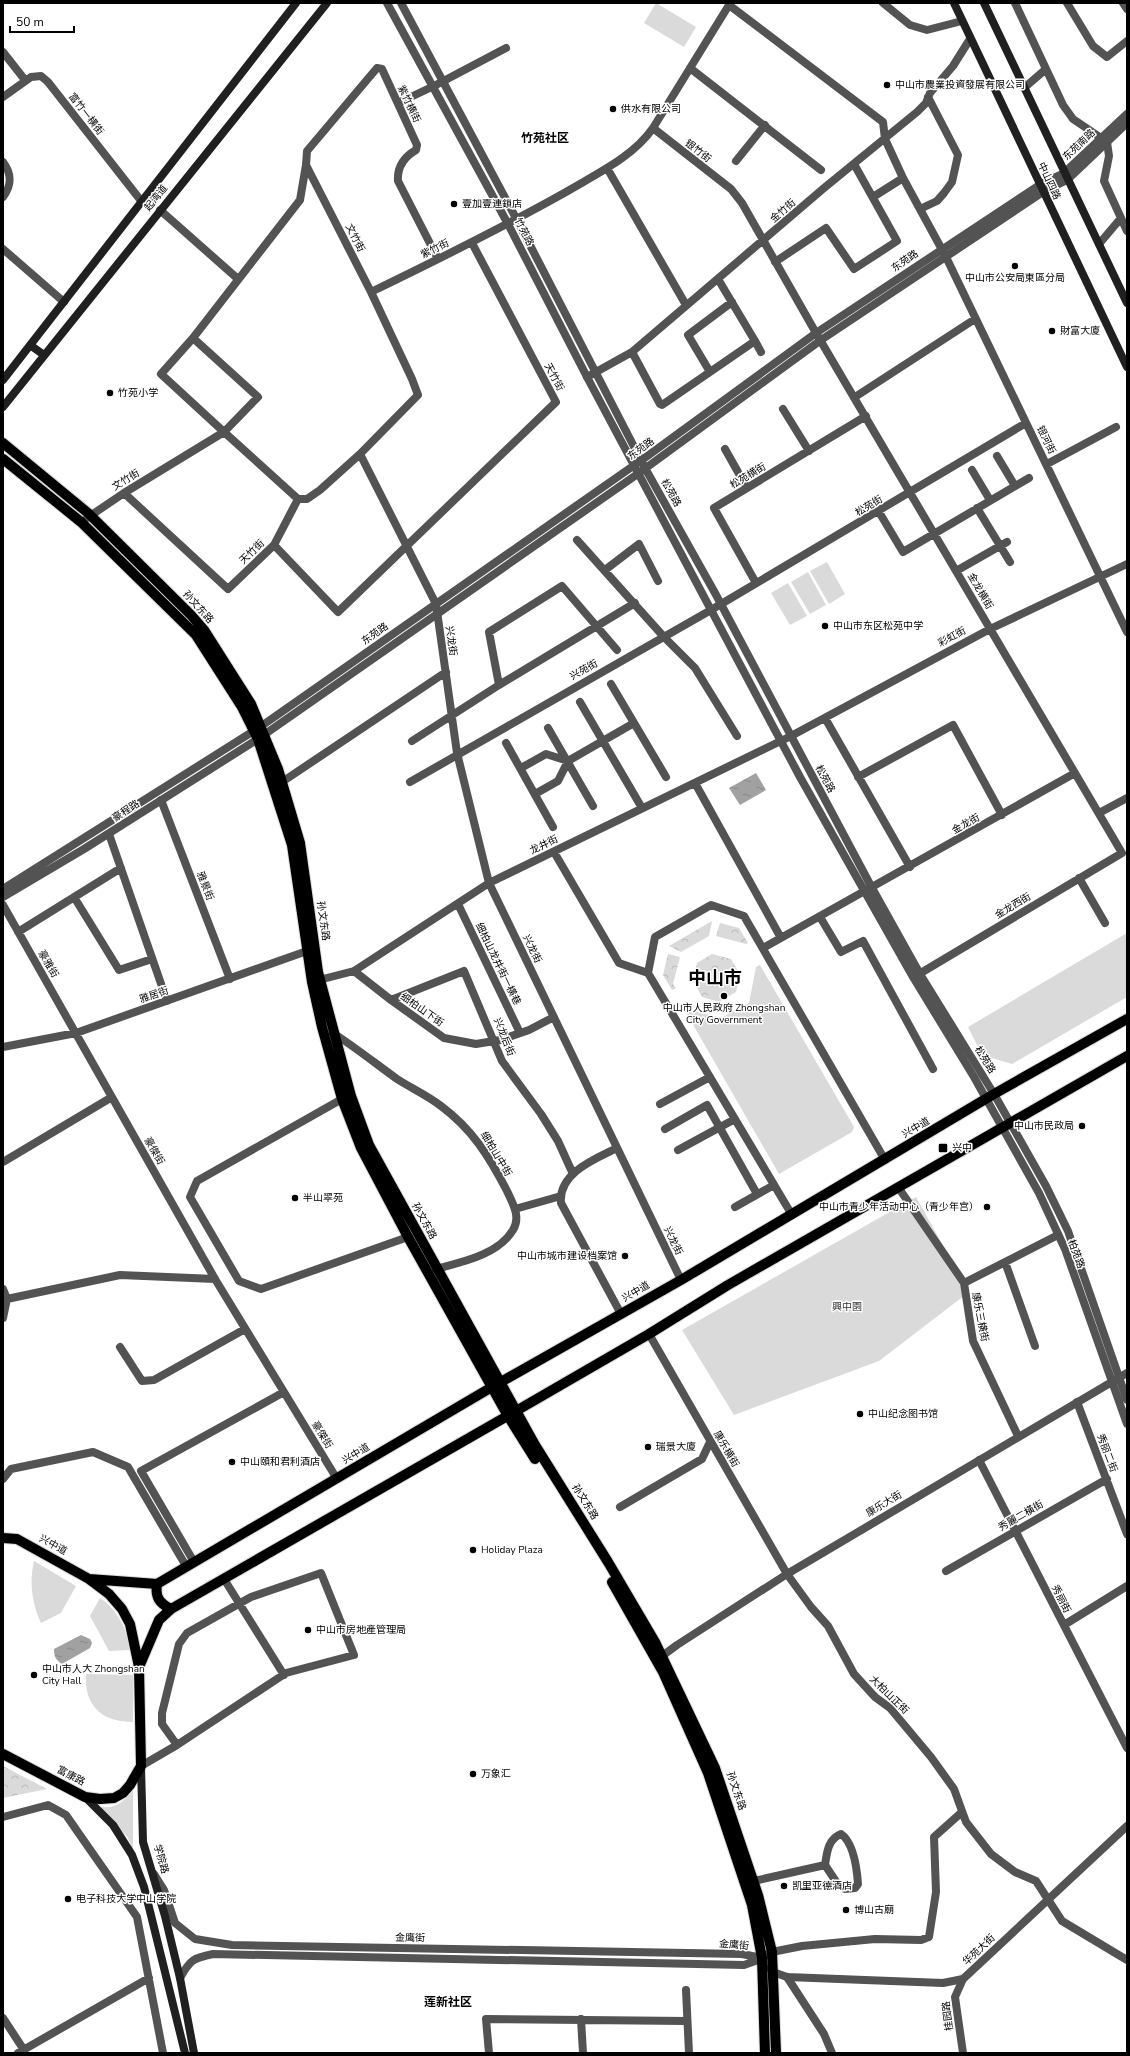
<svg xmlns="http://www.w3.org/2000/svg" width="1130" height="2056" viewBox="0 0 1130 2056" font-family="'Nunito Sans','Noto Sans SC',sans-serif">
<defs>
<pattern id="forest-crowns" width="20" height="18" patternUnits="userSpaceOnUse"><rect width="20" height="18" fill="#dadada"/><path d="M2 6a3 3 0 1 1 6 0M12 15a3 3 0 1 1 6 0" fill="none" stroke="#b9b9b9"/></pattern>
<pattern id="water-ripples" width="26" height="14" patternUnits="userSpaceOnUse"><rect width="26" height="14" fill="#a1a1a1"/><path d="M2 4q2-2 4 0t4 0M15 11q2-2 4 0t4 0" fill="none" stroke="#898989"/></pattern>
</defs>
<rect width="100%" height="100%" fill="#fff"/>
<path fill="#dadada" d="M 656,3 L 696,27 L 684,47 L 644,23 Z
M 827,562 L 845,594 L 829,604 L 810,571 Z
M 808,572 L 826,605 L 810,614 L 791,582 Z
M 788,583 L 807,616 L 790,625 L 771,593 Z
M 1127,933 L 1127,997 L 1012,1064 L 982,1055 L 968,1027 Z
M 760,965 L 854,1127 L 852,1132 L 779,1174 L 684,1009 L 688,1006 L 690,1010 L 721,1018 L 749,1003 L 756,967 Z
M 916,1197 L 969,1292 L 879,1361 L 734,1415 L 682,1330 Z
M 34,1561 L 76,1586 L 61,1613 L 41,1623 C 32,1603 29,1583 34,1561 Z
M 100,1598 C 119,1611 126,1629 131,1650 L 109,1651 L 90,1616 Z
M 86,1674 L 133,1675 L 133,1722 C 102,1722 84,1706 86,1674 Z
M 133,1788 L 133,1850 L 128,1838 L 100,1807 C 116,1809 126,1801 133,1788 Z"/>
<path fill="url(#forest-crowns)" d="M 712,921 L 709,936 L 681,952 L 669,946 Z
M 720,923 L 739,928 L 748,943 L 746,944 L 716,936 Z
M 668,954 L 680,957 L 673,984 L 676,988 L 672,990 L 663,975 Z
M 712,954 L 731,959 L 740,975 L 736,992 L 719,1002 L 702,997 L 693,981 L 697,963 Z
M 3,1766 L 47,1789 L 3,1798 Z"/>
<path fill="url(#water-ripples)" d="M 756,773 L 766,790 L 740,805 L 729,788 Z
M 81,1635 L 90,1639 L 92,1643 L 90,1648 L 62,1664 C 56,1660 54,1657 54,1649 Z"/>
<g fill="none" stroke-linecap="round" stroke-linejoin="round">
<g stroke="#dbdbdb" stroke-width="12">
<path id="primary" d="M 3,443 L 88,513 L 191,615 L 204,630 L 251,704 L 278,769 L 300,843 L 318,972 L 351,1096 L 369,1145 L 535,1445 L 608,1562 L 655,1642 L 715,1768 L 758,1895 L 772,1952 L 776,2053
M 3,459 L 81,522 L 196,635 L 242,707 L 258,739 L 292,845 L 312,982 L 322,1027 L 342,1099 L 361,1148 L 408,1237 L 508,1416 L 535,1459
M 3,1538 L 17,1539 L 89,1579 L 109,1594 L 122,1609 L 130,1624 L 139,1667 L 141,1766 L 130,1785 L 123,1793 L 114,1798 L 100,1799 L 85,1797 L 3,1754
M 89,1579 L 157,1584
M 612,1582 L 663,1672 L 708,1773 L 752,1905 L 762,1958 L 765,2053
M 157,1584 L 492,1387 L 681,1280 L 994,1094 L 1127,1019
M 157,1584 C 155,1597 159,1603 171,1609
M 139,1667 L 159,1620 L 171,1609 L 516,1411 L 649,1334 L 728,1285 L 1127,1056"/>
</g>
<path stroke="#535353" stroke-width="8" d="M 883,3 L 910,25 L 927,30 L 962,21
M 1015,3 L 1063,105 L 1073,119 L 1107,142 L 1109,156 L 1104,181 L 1127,231
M 1067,3 L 1093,46 L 1107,57 L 1127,41
M 1123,3 L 1127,9
M 3,52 L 25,80
M 690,68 L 821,170
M 1024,88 L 1046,69
M 3,97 L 31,77 L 41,76 L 48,82 L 142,202
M 398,103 L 434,86 L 506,48
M 653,128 L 729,5 L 883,122 L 885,139 L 903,178 L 946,257 L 1127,632
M 736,161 L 765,125
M 3,162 C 12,174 12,185 3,197
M 306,165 L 307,151 L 377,68 L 382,69 L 417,145 L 416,150 C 404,157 397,167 398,181 L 438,259
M 607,168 L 686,305
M 873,197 L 903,178
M 920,209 L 937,201 L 944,193 L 952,182 L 958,155 L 928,97
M 160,210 L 238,279
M 1099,244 L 1121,218
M 3,249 L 64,302
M 775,262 L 826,228 L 854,269 L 897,241 L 854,164
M 718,279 L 755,341
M 371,292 C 437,260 502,228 566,192 C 596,174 633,157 653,128 L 731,189 L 742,203 L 816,333 L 1122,853 L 914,977
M 632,352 L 660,404 L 662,405 L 755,341 L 761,352
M 710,372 L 688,335 L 732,302
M 587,377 L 632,352 L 824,188 L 917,112 L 926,103 L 930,93 L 953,66 L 970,39
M 855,397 L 975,319
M 783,409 L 809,451
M 725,449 L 747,488
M 360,454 L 436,604 L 457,753 L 489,883 L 681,1280
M 997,456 L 1015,486
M 1047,464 L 1116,427
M 972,470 L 990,500
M 124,493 L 228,589 L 274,545 L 338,612 L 556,402 L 472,243
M 977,508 L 1010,562
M 879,512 L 903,552 L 1029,478
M 87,518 L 124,493 L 224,432 L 161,374 L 193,338 L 300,200 L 306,165 L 371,292 L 412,379 L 418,395 L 360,454 L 320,490 L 307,499 L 298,499 L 224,432 L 258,397 L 193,338
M 577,540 L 664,637 L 695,668 L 737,736
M 274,545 L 298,499
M 605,570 L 639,544 L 658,581
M 956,571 L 1007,542
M 756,583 L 714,508 L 866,416
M 611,684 L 666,777
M 499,685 L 489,632 L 562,586 L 617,650
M 580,702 L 642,808
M 825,718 L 910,867
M 548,728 L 593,806
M 412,741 L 499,685 L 635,603
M 506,743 L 553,827
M 521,768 L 546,754 L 568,761
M 858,777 L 953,725 L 1002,815
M 282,782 L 446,672
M 410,782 L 711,610 L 1026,423
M 695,783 L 781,938
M 535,794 L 558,781 L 568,761 L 634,723
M 161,800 L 230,979
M 1099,813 L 1127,798
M 109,834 L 167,1001
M 554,852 L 619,963 L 648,973 L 792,1215
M 1079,878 L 1105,923
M 74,897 L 119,970 L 152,959
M 458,904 L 520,1033
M 3,905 L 215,1279 L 337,1479
M 820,917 L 841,952 L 863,941 L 933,1069
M 18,932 L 121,868
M 763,948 L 1075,773
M 354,971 L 391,1000 L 444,1038 L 476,1044 L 500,1040 L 529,1030 L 554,1017
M 648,973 L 655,937 L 711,905 L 744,916 L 885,1160
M 315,981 L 354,971 L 489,883 L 791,736 L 990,629 L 1127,564
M 391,1000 L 464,971 L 502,1061 L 541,1114 L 558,1141 L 573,1174
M 333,1033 C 355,1047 376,1064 397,1079 C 411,1088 427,1095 441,1106 C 472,1129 489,1156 507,1191 C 513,1204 521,1217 513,1230 C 498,1255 462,1262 436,1269
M 3,1047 L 76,1033 L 307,951
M 342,1099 L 197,1181 L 190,1197 L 239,1281 L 261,1289 L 408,1237
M 660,1104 L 710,1077
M 665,1129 L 707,1105 L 757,1194
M 617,1148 C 595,1159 558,1173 561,1203 L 621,1314
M 678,1150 L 735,1119
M 3,1162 L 112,1097
M 898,1187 L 964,1283 L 973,1341 L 1018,1436
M 735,1207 L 774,1185
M 515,1209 L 561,1196
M 1005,1262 L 1035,1346
M 964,1283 L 1058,1235
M 3,1289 L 7,1299 L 3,1318
M 7,1299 L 120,1275 L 215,1279
M 649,1334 L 787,1574 L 811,1607 L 828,1626 L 854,1674 L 875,1697 L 890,1708 L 931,1757 L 954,1789 L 966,1822 L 991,1854 L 1015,1872 L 1036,1881 L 1062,1921 L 1127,1960
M 120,1347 L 142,1381 L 154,1380 L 245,1329
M 1077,1402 L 1127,1534
M 979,1460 L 1127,1748
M 3,1479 L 11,1469 L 93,1452 L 128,1467 L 186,1566
M 620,1507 L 702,1459 L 710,1442
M 194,1562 L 141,1471 L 284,1392
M 946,1571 L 1107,1479
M 224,1579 L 284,1675
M 1064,1625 L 1127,1586
M 141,1766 L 177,1745 L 286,1673 L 354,1655 L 321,1573 L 251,1597 L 187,1633 L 179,1644 L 162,1713 L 162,1724 L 177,1745
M 3,1817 L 48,1805 L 66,1815 L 137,1917 L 163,2053
M 754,1881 L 825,1865 L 837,1883 L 845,1889 L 855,1888 L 858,1884 C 857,1870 854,1843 841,1834 C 828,1839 827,1852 825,1865
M 767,1955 L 772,1952 L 802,1946 L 875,1939 L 921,1940 L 929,1937 L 936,1892 L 934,1837 L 962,1812
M 787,1977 L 824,2034 L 832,2053
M 963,1979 L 955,1997 L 963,2053
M 686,1990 L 689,2053
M 3,2018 L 24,2050
M 581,2019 L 583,2053
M 18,2053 L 149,1978
M 489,2053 L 486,2019 L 687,2021"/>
<path stroke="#535353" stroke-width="8" d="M 387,3 L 508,224 L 587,377 L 800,777 L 913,977 L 974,1077 L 1039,1193 L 1065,1249 L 1127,1424
M 401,3 L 517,220 L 645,468 L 715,593 L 872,888 L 920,974 L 994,1094 L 1046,1186 L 1068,1231 L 1127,1400
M 3,889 L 260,727 L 646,457 L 816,333 L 1041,184 L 1064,173 L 1127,114
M 3,897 L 84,849 L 258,739 L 639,473 L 821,340 L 1043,192 L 1067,180 L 1127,123
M 658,1659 L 677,1645 L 787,1574 L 1127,1373
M 154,1874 L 164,1890 L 175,1923 L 195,1939 L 232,1945 L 742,1954 L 762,1958
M 770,1968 L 773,1972 L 787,1977 L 943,1983 L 963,1979 L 1127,1826
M 180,1978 C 190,1960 193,1958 213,1954 L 744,1965 L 761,1959"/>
<path stroke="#202020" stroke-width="8" d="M 954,3 L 1127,367
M 984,3 L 1127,303
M 30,345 L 44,355
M 3,380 L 296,3
M 3,407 L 327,3
M 141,1766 L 143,1842 L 165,1916 L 180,1978 L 194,2053
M 85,1797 L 113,1825 L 132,1855 L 144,1887 L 185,2053"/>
<use href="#primary" stroke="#000" stroke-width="10"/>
</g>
<g fill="#000" stroke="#fff" stroke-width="1.5">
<circle cx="887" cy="85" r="4"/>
<circle cx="613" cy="109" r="4"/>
<circle cx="454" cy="204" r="4"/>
<circle cx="1015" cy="266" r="4"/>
<circle cx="1052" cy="331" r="4"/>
<circle cx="110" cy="393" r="4"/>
<circle cx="825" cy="626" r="4"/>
<circle cx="724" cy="996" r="4"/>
<circle cx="1082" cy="1126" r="4"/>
<rect x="938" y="1143" width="10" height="10" rx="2"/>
<circle cx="295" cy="1198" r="4"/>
<circle cx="987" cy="1207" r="4"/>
<circle cx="625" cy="1256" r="4"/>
<circle cx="860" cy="1414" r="4"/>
<circle cx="648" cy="1447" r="4"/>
<circle cx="232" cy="1462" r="4"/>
<circle cx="473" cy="1550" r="4"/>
<circle cx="308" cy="1630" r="4"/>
<circle cx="34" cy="1675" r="4"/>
<circle cx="473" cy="1774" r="4"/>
<circle cx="784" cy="1886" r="4"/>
<circle cx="68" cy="1899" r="4"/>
<circle cx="846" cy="1910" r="4"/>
</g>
<g text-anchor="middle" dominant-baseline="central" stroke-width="3" stroke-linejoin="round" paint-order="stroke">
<g font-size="10" fill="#000" stroke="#fff" text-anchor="start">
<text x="895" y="85">中山市農業投資發展有限公司</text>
<text x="621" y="109">供水有限公司</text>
<text x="462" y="204">壹加壹連鎖店</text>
<text x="1015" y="278" text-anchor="middle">中山市公安局東區分局</text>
<text x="1060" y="331">財富大廈</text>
<text x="118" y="393">竹苑小学</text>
<text x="833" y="626">中山市东区松苑中学</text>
<text x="724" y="1008" text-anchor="middle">中山市人民政府 Zhongshan<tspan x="724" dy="12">City Government</tspan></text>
<text x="1074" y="1126" text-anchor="end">中山市民政局</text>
<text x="952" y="1148">兴中</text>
<text x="303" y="1198">半山翠苑</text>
<text x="979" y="1207" text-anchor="end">中山市青少年活动中心（青少年宫）</text>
<text x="617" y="1256" text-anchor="end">中山市城市建设档案馆</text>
<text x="868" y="1414">中山纪念图书馆</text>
<text x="656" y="1447">瑞景大廈</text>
<text x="240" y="1462">中山頤和君利酒店</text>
<text x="481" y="1550">Holiday Plaza</text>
<text x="316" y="1630">中山市房地產管理局</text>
<text x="42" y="1669">中山市人大 Zhongshan<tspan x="42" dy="12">City Hall</tspan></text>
<text x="481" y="1774">万象汇</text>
<text x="792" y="1886">凯里亚德酒店</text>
<text x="76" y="1899">电子科技大学中山学院</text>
<text x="854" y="1910">博山古廟</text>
</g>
<g font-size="10" fill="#000" stroke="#fff">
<text transform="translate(409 104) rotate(65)">紫竹横街</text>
<text transform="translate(86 114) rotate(52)">富竹一横街</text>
<text transform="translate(1079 145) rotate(-43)">东苑南路</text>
<text transform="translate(698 151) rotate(38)">银竹街</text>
<text transform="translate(1049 181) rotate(65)">中山四路</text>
<text transform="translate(156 198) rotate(-51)">起湾道</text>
<text transform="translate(783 211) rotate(-41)">金竹街</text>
<text transform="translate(524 232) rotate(63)">竹苑路</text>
<text transform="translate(355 238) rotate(63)">文竹街</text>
<text transform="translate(435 249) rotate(-26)">紫竹街</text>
<text transform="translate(905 261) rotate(-34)">东苑路</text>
<text transform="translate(554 377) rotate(62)">天竹街</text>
<text transform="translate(1046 440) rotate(64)">银河街</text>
<text transform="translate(641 449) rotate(-36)">东苑路</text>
<text transform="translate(748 476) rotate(-31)">松苑横街</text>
<text transform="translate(126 480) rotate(-32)">文竹街</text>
<text transform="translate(671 493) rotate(61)">松苑路</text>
<text transform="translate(869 506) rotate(-31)">松苑街</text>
<text transform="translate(252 552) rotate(-44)">天竹街</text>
<text transform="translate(980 591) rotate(60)">金龙横街</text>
<text transform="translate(198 607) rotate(48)">孙文东路</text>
<text transform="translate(375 634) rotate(-35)">东苑路</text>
<text transform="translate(952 637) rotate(-28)">彩虹街</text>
<text transform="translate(451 641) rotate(82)">兴龙街</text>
<text transform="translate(584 670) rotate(-29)">兴苑街</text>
<text transform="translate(825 779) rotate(62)">松苑路</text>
<text transform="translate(126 811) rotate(-33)">豪程路</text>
<text transform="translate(966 824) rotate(-29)">金龙街</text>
<text transform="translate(544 845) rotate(-26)">龙井街</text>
<text transform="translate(205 886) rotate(69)">雅景街</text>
<text transform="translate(1013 906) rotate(-31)">金龙西街</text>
<text transform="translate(323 921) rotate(82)">孙文东路</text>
<text transform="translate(532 949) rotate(64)">兴龙街</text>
<text transform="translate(48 964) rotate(60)">豪雅街</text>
<text transform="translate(498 964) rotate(64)">细柏山龙井街一横巷</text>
<text transform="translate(154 995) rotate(-19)">雅居街</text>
<text transform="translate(422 1010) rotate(35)">细柏山下街</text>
<text transform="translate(504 1037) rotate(68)">兴龙后街</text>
<text transform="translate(985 1060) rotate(58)">松苑路</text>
<text transform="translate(916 1128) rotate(-30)">兴中道</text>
<text transform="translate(154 1151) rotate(60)">豪傑街</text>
<text transform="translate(496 1154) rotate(59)">细柏山中街</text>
<text transform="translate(424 1221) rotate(61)">孙文东路</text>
<text transform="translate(673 1241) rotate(64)">兴龙街</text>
<text transform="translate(1076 1254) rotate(70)">柏苑路</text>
<text transform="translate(636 1292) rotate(-30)">兴中道</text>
<text transform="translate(980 1317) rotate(79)">康乐三横街</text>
<text transform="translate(322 1435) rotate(58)">豪傑街</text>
<text transform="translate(726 1449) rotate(60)">康乐横街</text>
<text transform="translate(1107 1453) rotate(69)">秀丽二街</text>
<text transform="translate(356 1454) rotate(-31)">兴中道</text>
<text transform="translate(585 1502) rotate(58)">孙文东路</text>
<text transform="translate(884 1504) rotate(-31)">康乐大街</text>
<text transform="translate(1021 1516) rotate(-30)">秀麗二橫街</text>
<text transform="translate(53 1545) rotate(29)">兴中道</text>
<text transform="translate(1061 1599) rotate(63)">秀丽街</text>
<text transform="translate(889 1695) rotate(44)">大柏山正街</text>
<text transform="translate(71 1776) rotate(27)">富康路</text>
<text transform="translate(736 1791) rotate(71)">孙文东路</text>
<text transform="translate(161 1859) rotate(74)">学院路</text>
<text transform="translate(410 1938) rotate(1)">金鹰街</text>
<text transform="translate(734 1945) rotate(5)">金鹰街</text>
<text transform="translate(979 1950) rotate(-43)">华苑大街</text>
<text transform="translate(948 2016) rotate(-97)">桂园路</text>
</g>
<g font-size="10" fill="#313131" stroke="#fff">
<text x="847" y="1307">興中園</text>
</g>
<g font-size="12" font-weight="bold" fill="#000" stroke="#fff">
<text x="545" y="138">竹苑社区</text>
<text x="448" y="2002">莲新社区</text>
</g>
<g font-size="18" font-weight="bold" fill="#000" stroke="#fff">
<text x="715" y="978">中山市</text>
</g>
</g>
<rect width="1130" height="2056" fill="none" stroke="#000000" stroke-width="8"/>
<path d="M10 26v6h64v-6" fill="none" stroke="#000000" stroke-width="2"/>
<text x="16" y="26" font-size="12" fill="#000000" stroke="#ffffff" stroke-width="3" paint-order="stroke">50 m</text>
</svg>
